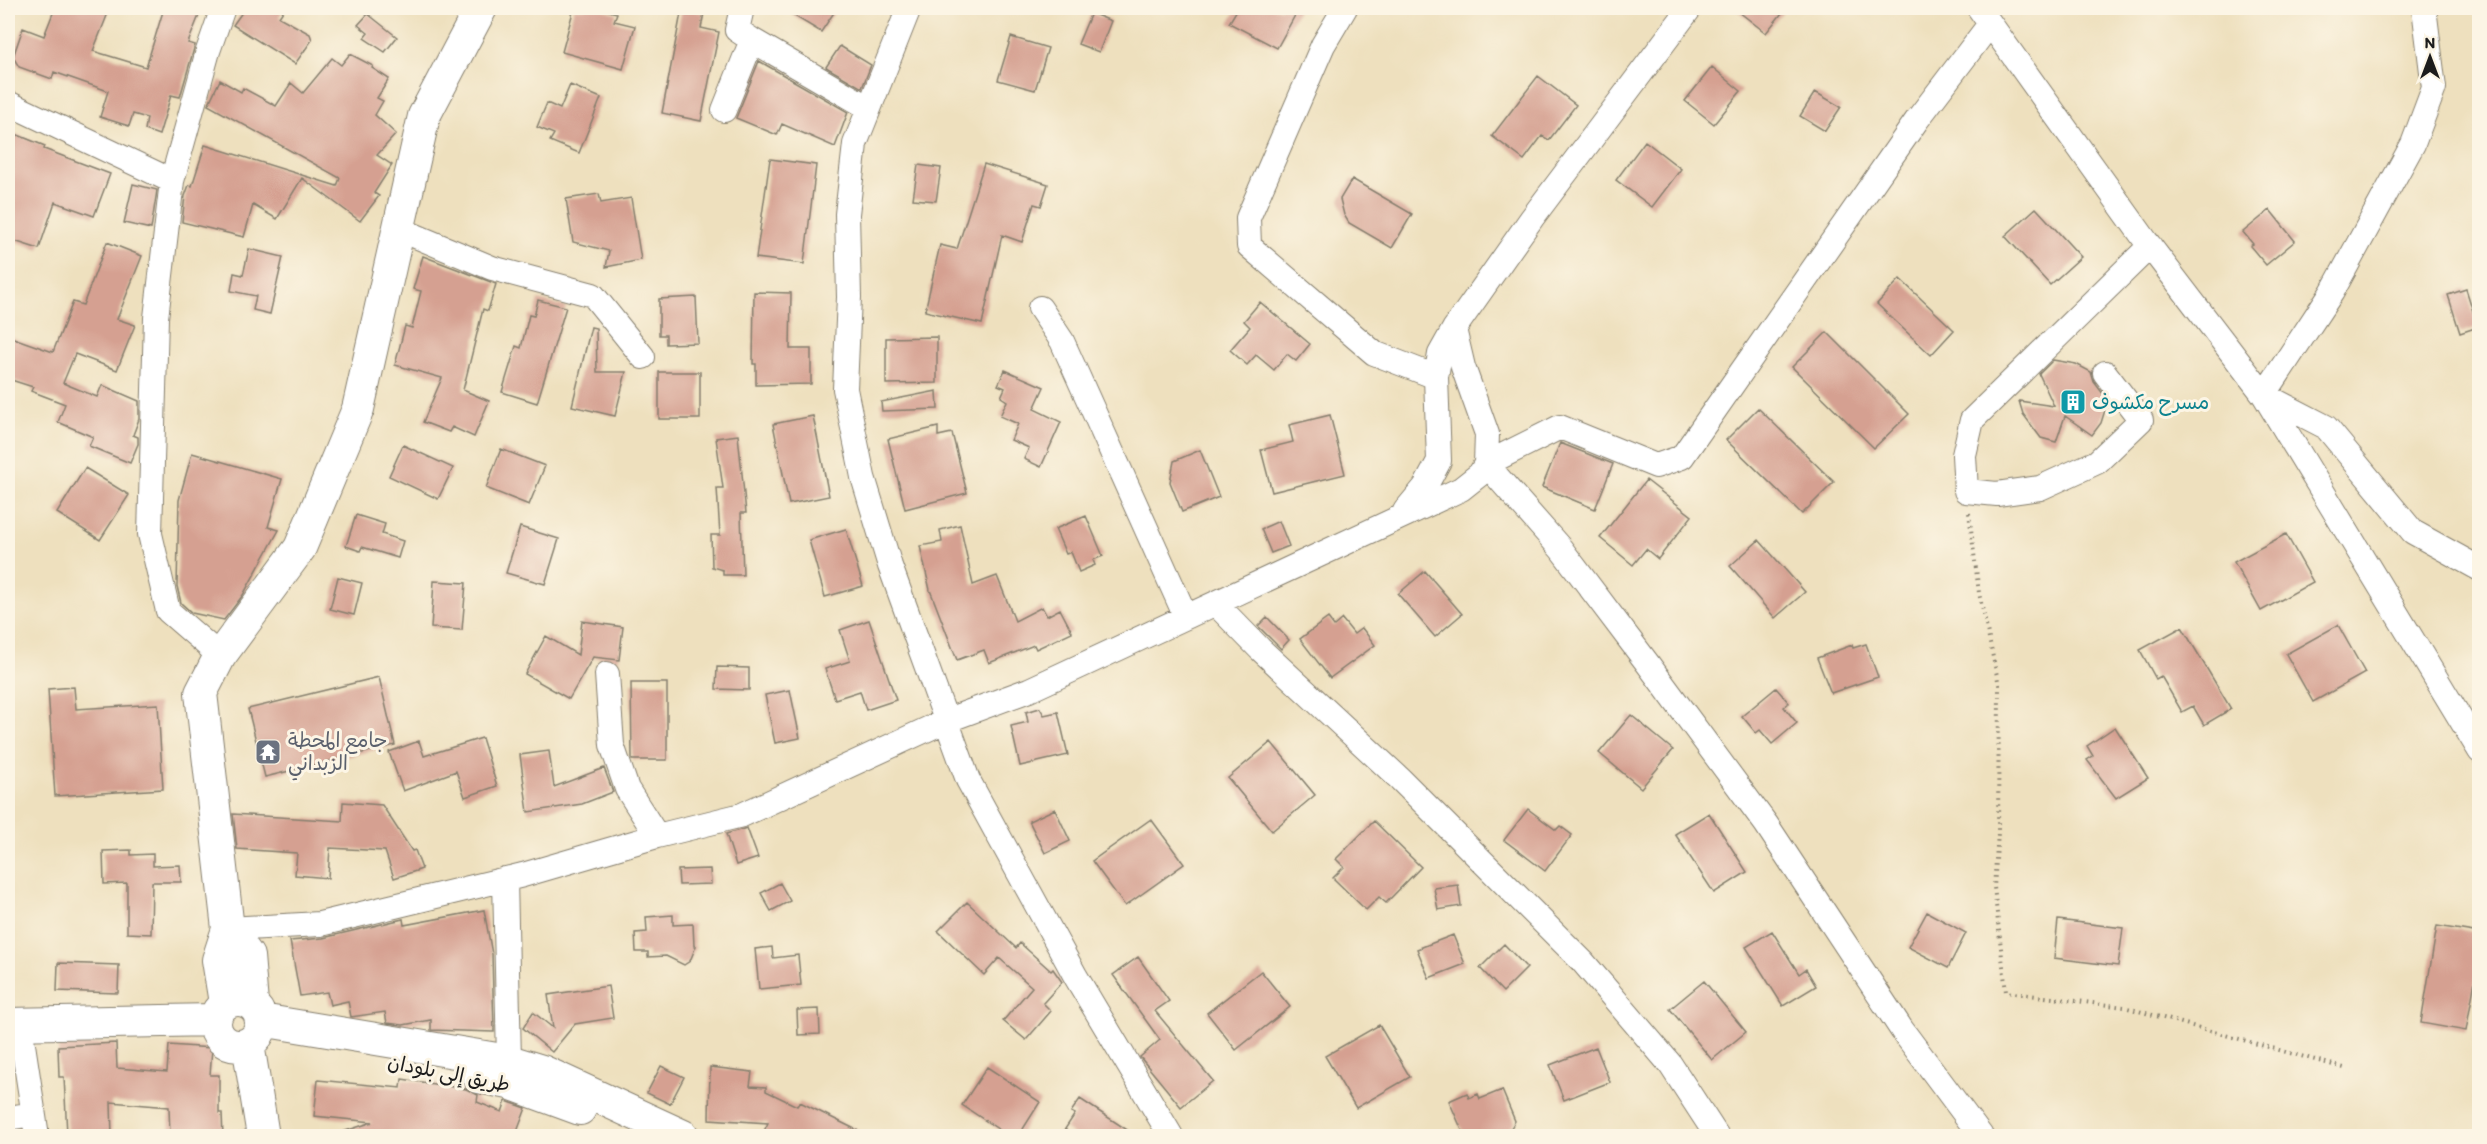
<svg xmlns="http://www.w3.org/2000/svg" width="2487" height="1144" viewBox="0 0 2487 1144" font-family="Itim,'Playpen Sans Arabic',sans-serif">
<rect width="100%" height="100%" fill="#fcf5e5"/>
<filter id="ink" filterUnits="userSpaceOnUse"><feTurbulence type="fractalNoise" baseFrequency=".0167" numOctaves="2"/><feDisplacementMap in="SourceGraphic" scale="12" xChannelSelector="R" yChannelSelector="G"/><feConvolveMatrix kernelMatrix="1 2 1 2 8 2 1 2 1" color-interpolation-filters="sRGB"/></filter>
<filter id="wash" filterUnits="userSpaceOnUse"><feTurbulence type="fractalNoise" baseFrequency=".008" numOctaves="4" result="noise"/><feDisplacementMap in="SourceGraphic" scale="24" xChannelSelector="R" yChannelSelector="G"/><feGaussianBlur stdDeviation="1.35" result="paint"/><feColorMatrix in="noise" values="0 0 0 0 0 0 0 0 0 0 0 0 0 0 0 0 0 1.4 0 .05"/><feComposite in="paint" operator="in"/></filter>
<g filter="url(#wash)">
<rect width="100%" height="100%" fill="#eee0be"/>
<g id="blocks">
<path fill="#d5a091" d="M 55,8 L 110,8 L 93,51 L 146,67 L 164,8 L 202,8 L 188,43 L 195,45 L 180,97 L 171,95 L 159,135 L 145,130 L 147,118 L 133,114 L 129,126 L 100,117 L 108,91 L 54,72 L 52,79 L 19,67 L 13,57 L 23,28 L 44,36 Z
M 245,8 L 285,8 L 279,17 L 310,34 L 312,40 L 295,64 L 233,25 Z
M 574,8 L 598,8 L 617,13 L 614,21 L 635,26 L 623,69 L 562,52 Z
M 682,8 L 704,13 L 701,28 L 719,32 L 701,121 L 662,113 Z
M 781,8 L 837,8 L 821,32 Z
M 1238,8 L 1299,8 L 1277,48 L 1229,23 Z
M 1734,8 L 1786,8 L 1766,33 Z
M 1091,13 L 1111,21 L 1099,52 L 1078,44 Z
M 368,14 L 397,37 L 385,52 L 364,38 L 368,33 L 358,25 Z
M 1011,37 L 1048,48 L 1035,90 L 998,80 Z
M 840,46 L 871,65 L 862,88 L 826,67 Z
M 350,54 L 373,66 L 372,68 L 389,79 L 377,98 L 383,101 L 375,115 L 396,134 L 377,155 L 392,165 L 374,193 L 379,196 L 360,221 L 302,178 L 277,219 L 253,205 L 244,237 L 182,222 L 185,196 L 189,185 L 192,186 L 205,145 L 337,186 L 340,178 L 208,105 L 220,80 L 241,92 L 243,88 L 276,106 L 291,83 L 303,93 L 332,58 L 341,65 Z
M 759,61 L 848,112 L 835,147 L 782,124 L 777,135 L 736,118 Z
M 1712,67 L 1741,91 L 1714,124 L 1685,101 Z
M 1538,76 L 1576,105 L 1549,140 L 1542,136 L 1524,160 L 1492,136 Z
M 570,85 L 601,98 L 579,153 L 550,141 L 554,134 L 537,127 L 547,103 L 560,109 Z
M 1815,92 L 1841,107 L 1825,131 L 1800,116 Z
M 8,131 L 45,146 L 44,149 L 110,174 L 94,216 L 55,202 L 39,249 L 8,239 Z
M 1645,141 L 1681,169 L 1652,207 L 1616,180 Z
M 770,159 L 816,165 L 804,264 L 756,258 Z
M 984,164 L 1048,184 L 1041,206 L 1034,204 L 1022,242 L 1002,235 L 982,324 L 925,311 L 940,245 L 957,249 Z
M 918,165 L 941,168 L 936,201 L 913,199 Z
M 1352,179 L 1412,214 L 1392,248 L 1349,223 L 1344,215 L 1340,199 Z
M 133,184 L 157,190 L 151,229 L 124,223 Z
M 599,194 L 601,203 L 631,198 L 641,260 L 606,267 L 609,251 L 573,242 L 566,199 Z
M 2036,208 L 2081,257 L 2050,285 L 2005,236 Z
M 2270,210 L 2295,241 L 2266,265 L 2250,246 L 2253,244 L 2243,232 Z
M 107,242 L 142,256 L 117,319 L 135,325 L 117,370 L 75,354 L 63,383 L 97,397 L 102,385 L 139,401 L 139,419 L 133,435 L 138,437 L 138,444 L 130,463 L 89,446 L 93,437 L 58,422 L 65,404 L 31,391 L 33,387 L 8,379 L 8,336 L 53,352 L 73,302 L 83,305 Z
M 249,249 L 283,257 L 270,314 L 253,310 L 256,296 L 231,291 L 234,273 L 243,275 Z
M 423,256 L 496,284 L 488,311 L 483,309 L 463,390 L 489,401 L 474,437 L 452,427 L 449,432 L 423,422 L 442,378 L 395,365 L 405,326 L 412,328 L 421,291 L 413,289 Z
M 1900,279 L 1954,330 L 1931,355 L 1877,304 Z
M 2466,289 L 2478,327 L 2460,333 L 2448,295 Z
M 754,292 L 791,293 L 790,349 L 811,349 L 811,384 L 756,385 L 756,364 L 753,364 Z
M 696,297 L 698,343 L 666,344 L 666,335 L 659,335 L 659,299 Z
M 538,300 L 566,307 L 537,403 L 502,392 L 516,346 L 521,348 L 529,315 L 534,316 Z
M 1260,302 L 1310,344 L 1296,361 L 1287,354 L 1274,370 L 1256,355 L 1247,365 L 1230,350 L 1250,327 L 1244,321 Z
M 591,327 L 596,328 L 597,372 L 626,372 L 615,416 L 572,406 Z
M 1827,332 L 1909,414 L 1874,448 L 1792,367 Z
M 937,337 L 937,383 L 886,384 L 886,338 Z
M 2053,360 L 2076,364 L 2091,372 L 2094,382 L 2104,395 L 2105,410 L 2101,423 L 2092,435 L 2065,416 L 2056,442 L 2041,438 L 2023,414 L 2019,401 L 2054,406 L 2039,374 Z
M 1005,370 L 1044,387 L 1034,409 L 1061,422 L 1041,467 L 1024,459 L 1029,448 L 1011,440 L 1018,424 L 1000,416 L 1007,401 L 1001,397 L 1005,388 L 998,385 Z
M 659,372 L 700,372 L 700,419 L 659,419 Z
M 937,391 L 938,409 L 882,411 L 881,402 Z
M 1758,408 L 1834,482 L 1802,514 L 1726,440 Z
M 1330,415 L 1345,474 L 1272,492 L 1261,450 L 1293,442 L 1289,425 Z
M 813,416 L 829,496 L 789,504 L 773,424 Z
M 938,427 L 938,436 L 952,433 L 967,493 L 905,509 L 888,439 Z
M 738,435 L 746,513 L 741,513 L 743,575 L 723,575 L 723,570 L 712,567 L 711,535 L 720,535 L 717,488 L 723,488 L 716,438 Z
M 1560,443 L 1613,464 L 1595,509 L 1542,487 Z
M 403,445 L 453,468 L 438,499 L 389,476 Z
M 501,449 L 545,466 L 529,505 L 486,488 Z
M 1200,450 L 1219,497 L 1182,512 L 1170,482 L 1174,461 Z
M 192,453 L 282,479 L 268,527 L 279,530 L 243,595 L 224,620 L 192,613 L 181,603 L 177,586 L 179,500 Z
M 85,468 L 129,495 L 100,540 L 57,513 Z
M 1646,480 L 1692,516 L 1658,559 L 1646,549 L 1633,565 L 1600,538 Z
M 356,515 L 385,524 L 382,534 L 403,541 L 398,558 L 362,547 L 360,551 L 346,546 Z
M 1086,516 L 1103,556 L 1093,560 L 1095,565 L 1079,572 L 1071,552 L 1066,554 L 1055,529 Z
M 1279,521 L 1289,546 L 1271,553 L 1261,529 Z
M 960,525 L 973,585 L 997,576 L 1015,621 L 1042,607 L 1047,616 L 1060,609 L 1072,632 L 1036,649 L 1034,645 L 989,663 L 984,650 L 957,660 L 930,590 L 920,546 L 942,542 L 940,530 Z
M 520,527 L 559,539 L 545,584 L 506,573 Z
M 846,529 L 863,586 L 825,597 L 809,540 Z
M 2286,534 L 2313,582 L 2261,611 L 2234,562 Z
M 1759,540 L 1805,592 L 1775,618 L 1730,566 Z
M 1425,571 L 1462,614 L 1435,637 L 1398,594 Z
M 338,577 L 362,583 L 354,615 L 330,609 Z
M 434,581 L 466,583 L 462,630 L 431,628 Z
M 1267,617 L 1289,640 L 1281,649 L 1258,626 Z
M 1328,618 L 1334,626 L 1342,619 L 1354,634 L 1362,628 L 1375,645 L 1330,678 L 1300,639 Z
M 869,620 L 896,700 L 866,710 L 860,691 L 835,699 L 825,669 L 850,661 L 840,630 Z
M 582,621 L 623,627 L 619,660 L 593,657 L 569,699 L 525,674 L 546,636 L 578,655 Z
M 2338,625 L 2365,673 L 2313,702 L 2286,654 Z
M 2182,627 L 2231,709 L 2204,725 L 2193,706 L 2182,712 L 2161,676 L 2156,679 L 2140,650 Z
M 1866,644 L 1878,677 L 1831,693 L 1817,658 L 1852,645 L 1853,648 Z
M 717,667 L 749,668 L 749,690 L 716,689 Z
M 379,677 L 395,745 L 265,777 L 248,709 Z
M 631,683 L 667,683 L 667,760 L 632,760 Z
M 74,687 L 76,709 L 158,704 L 163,789 L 55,796 L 48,689 Z
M 1776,688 L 1789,703 L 1784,707 L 1797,723 L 1772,744 L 1760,730 L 1756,733 L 1742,716 Z
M 790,690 L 800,738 L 775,743 L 765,695 Z
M 1040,708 L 1044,715 L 1058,712 L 1068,755 L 1020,766 L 1011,726 L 1028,722 L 1026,712 Z
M 1631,715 L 1673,750 L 1641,788 L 1599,753 Z
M 2115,727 L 2148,778 L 2116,798 L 2087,760 L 2093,756 L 2087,746 Z
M 482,738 L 497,786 L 465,797 L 456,771 L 403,791 L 389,752 L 419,741 L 424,756 Z
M 1271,742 L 1315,795 L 1272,831 L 1228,778 Z
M 549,751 L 554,787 L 604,768 L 613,792 L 582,804 L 528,812 L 520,755 Z
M 343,802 L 382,805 L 412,851 L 415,850 L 422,869 L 394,878 L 385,851 L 330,848 L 328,878 L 295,875 L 297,853 L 237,849 L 233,814 L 342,821 Z
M 1055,809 L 1070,841 L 1045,853 L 1029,821 Z
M 1528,809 L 1556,830 L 1560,826 L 1572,835 L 1545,871 L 1504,840 Z
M 1709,813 L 1747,872 L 1714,893 L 1675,834 Z
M 1151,819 L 1184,864 L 1125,906 L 1092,861 Z
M 1374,821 L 1421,867 L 1386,903 L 1379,897 L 1366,910 L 1333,878 L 1344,867 L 1336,859 Z
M 747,828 L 758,858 L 736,865 L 726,834 Z
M 131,850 L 131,855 L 153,854 L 153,866 L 180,865 L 181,882 L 152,882 L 151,934 L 127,933 L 127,883 L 104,884 L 103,851 Z
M 710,869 L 711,884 L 679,885 L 678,870 Z
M 780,883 L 790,901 L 771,911 L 761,893 Z
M 1458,885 L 1461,906 L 1438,910 L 1434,888 Z
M 967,902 L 1016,948 L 1020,943 L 1051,971 L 1053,969 L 1062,982 L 1043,1003 L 1051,1011 L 1026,1040 L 1003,1021 L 1032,987 L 999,958 L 984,975 L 938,931 Z
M 484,910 L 492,954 L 494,1032 L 431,1030 L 431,1020 L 403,1025 L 387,1023 L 385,1012 L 351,1017 L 348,1001 L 330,1005 L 327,992 L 300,996 L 290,941 L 323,938 L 403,919 L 404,925 Z
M 1927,912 L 1966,933 L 1948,968 L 1908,947 Z
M 673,915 L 673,925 L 693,924 L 694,946 L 696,946 L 690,961 L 684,965 L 666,956 L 648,957 L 648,952 L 636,952 L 635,933 L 647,932 L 646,917 Z
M 2058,920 L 2123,928 L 2118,966 L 2054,958 Z
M 2437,926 L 2480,933 L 2480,953 L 2466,1031 L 2421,1023 Z
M 1772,931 L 1799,974 L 1806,969 L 1816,986 L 1783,1006 L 1746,947 Z
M 1453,935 L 1465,964 L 1429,978 L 1417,949 Z
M 1504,944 L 1527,968 L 1503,992 L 1480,968 Z
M 772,947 L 773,958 L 798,955 L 801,985 L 759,989 L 755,949 Z
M 1138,957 L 1169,1001 L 1155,1011 L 1213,1081 L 1181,1107 L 1140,1057 L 1160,1040 L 1113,975 Z
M 58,963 L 119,965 L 118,993 L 57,991 Z
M 1261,971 L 1290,1007 L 1236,1050 L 1207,1013 Z
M 1704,981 L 1746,1032 L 1712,1060 L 1670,1009 Z
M 608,986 L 613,1018 L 575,1024 L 552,1052 L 523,1028 L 533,1012 L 553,1028 L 548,995 Z
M 819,1009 L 820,1034 L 798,1035 L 797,1010 Z
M 1379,1025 L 1410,1077 L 1356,1108 L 1325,1056 Z
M 116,1043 L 117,1068 L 167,1072 L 169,1045 L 212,1048 L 210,1075 L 219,1075 L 219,1113 L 222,1113 L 223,1137 L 170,1137 L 169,1107 L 111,1102 L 112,1137 L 71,1137 L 70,1133 L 67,1134 L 64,1077 L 59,1077 L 58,1046 Z
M 1596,1047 L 1610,1082 L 1564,1100 L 1550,1065 Z
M 661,1066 L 684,1077 L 670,1104 L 647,1093 Z
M 710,1067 L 752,1072 L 750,1086 L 766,1087 L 766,1091 L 797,1106 L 800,1102 L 871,1137 L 761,1137 L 768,1123 L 709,1119 Z
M 987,1067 L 1040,1102 L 1018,1137 L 1010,1137 L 962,1105 Z
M 402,1079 L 466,1089 L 478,1095 L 477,1102 L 502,1112 L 506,1101 L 526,1108 L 515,1137 L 340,1137 L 339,1133 L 373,1122 L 314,1116 L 318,1080 L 401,1088 Z
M 1502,1090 L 1515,1121 L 1511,1128 L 1493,1137 L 1465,1137 L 1449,1101 L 1467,1093 L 1469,1098 L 1478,1094 L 1480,1099 Z
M 1080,1099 L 1138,1137 L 1076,1137 L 1065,1129 L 1075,1114 L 1071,1112 Z"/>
</g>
</g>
<g filter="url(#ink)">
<use href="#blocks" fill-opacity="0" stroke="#857e6d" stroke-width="1.5"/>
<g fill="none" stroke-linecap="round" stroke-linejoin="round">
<g stroke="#857e6d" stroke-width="26">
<path id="minor" d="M 909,8 L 855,144 L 847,214 L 849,297 L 845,389 L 863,477 L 890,566 L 968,780 L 1076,977 L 1171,1136
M 1345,8 L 1323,45 L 1248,218 L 1249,246 L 1374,353 L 1436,377
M 1979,8 L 2146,241 L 2264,395 L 2480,751
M 2424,8 L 2434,88 L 2413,144 L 2332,292 L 2264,395 L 2326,427 L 2413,532 L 2480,569
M 752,40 L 869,108
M 8,103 L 172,181
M 724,110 L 752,40 L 737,30 L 742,8
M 399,229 L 492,268 L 593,295 L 643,357
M 1040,308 L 1062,341 L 1186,617
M 2105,373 L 2141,420 L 2097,462 L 2040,488 L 1997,494 L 1966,491 L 1964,455 L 1972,420 L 2150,246
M 1405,511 L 1425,487 L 1439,461 L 1436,377 L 1440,354 L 1454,329 L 1532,218 L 1690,8
M 1216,604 L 1260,649 L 1400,779 L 1583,962 L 1670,1064 L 1717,1136
M 220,656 L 168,611 L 150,534 L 156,318 L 172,181 L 208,51 L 223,8
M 607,674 L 612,745 L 627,789 L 657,836
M 505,879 L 509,1061
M 228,929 L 320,924 L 523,875 L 657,836 L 742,815 L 945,721 L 1029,690 L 1461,489 L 1480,474 L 1486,464 L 1487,434 L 1463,367 L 1454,329
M 20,1025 L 37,1136
M 8,1118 L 33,1114
M 1981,1136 L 1902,1030 L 1766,824 L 1648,664 L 1561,549 L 1486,464 L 1560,427 L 1656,466 L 1682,457 L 1917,120 L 1990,24"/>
</g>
<g stroke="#857e6d" stroke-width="34">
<path id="major" d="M 228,929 L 248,956 L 252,1004
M215 1023a23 23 0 1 1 46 0a23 23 0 1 1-46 0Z
M 225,1003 L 218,960 L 228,929 L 201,693 L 220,656 L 300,548 L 358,409 L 424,116 L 481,8
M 261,1020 L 509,1061 L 542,1071 L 683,1136
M 8,1024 L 214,1020
M 248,1044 L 263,1136
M 479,1077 L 509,1083 L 580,1109"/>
</g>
<path stroke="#857e6d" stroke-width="4" stroke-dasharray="1.5 4.5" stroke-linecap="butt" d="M 1969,513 L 1979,593 L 1999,685 L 1998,833 L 1994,887 L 2006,992 L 2124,1007 L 2344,1068"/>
<use href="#minor" stroke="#fff" stroke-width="24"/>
<use href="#major" stroke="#fff" stroke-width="32"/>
</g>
</g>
<defs>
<g id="building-square" transform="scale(1.35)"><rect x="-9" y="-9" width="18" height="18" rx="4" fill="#0f9aa8" stroke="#fcf5e5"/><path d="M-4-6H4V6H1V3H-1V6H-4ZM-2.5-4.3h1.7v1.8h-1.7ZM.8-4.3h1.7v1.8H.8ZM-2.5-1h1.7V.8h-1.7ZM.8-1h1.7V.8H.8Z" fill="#fff"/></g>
<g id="temple-square" transform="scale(1.35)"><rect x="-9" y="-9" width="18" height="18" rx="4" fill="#6b7280" stroke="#fcf5e5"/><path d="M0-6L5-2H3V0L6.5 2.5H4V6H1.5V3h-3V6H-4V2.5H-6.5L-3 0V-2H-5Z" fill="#fff"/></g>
</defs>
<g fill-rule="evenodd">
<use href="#building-square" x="2073" y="402"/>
<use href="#temple-square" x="268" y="752"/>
</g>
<g text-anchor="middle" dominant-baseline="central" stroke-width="6" stroke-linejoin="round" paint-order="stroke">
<g font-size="20" fill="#0d838f" stroke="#fcf5e5" text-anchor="start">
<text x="2092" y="402">مسرح مكشوف</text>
</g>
<g font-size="20" fill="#5b616d" stroke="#fcf5e5" text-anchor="start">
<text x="288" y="740">جامع المحطة<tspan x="288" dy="23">الزبداني</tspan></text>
</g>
<g font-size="20" fill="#1c1c1c" stroke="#fcf5e5">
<text transform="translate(449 1073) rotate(11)">طريق إلى بلودان</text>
</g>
</g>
<rect width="2487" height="1144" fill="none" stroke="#fcf5e5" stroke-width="30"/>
<g transform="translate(2430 57)" stroke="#fcf5e5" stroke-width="4.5" paint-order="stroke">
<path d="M0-4.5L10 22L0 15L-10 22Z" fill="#1c1c1c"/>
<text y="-9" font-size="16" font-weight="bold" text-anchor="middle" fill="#1c1c1c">N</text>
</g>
</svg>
